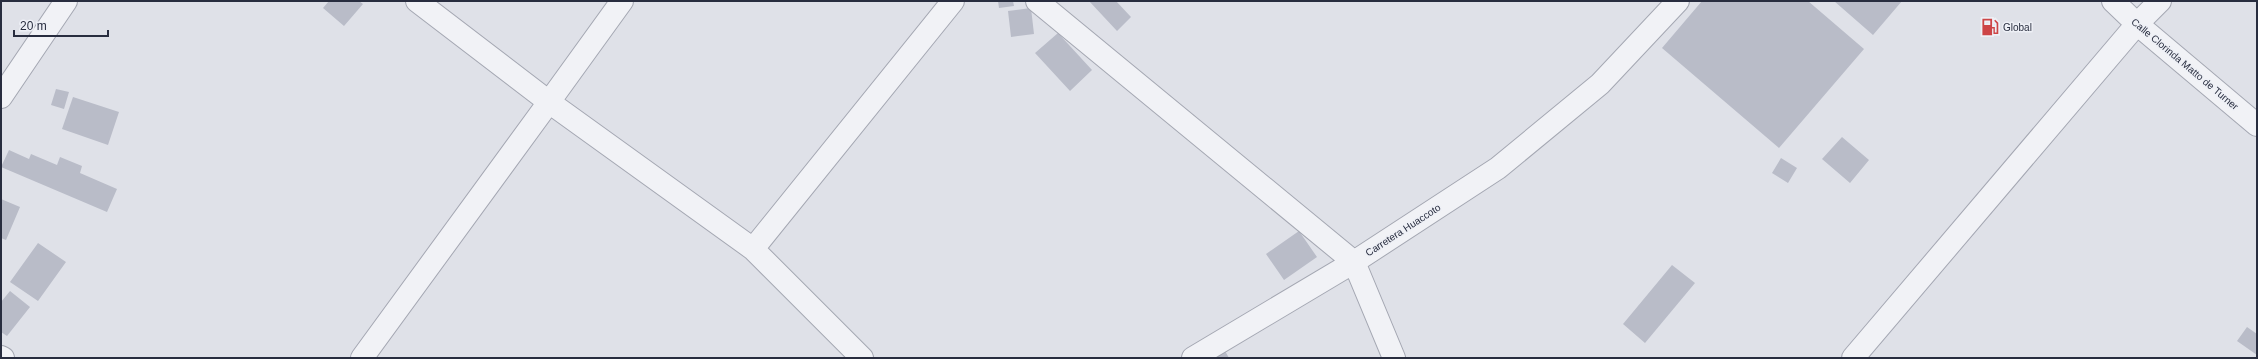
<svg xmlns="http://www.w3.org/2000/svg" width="2258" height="359" viewBox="0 0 2258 359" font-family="Helvetica,sans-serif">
<rect width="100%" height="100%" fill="#dfe1e8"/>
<path fill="#b9bcc8" d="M 329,1 L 359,1 L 363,4 L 344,26 L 323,8 Z
M 998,1 L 1013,1 L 1014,6 L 999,8 Z
M 1089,1 L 1116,1 L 1131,17 L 1117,31 Z
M 1702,1 L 1808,1 L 1864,49 L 1779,148 L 1662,48 Z
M 1834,1 L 1902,1 L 1873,35 Z
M 1031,8 L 1034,34 L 1011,37 L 1008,11 Z
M 1058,33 L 1092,70 L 1070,91 L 1035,53 Z
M 56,89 L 69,92 L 64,109 L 51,105 Z
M 73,97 L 119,112 L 108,145 L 62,129 Z
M 1842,137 L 1869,160 L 1850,183 L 1822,159 Z
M 9,150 L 29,159 L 31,154 L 57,165 L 60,157 L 82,166 L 80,173 L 117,189 L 107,212 L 1,167 Z
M 1781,158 L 1797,168 L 1788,183 L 1772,173 Z
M 1,199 L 20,207 L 6,240 L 1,238 Z
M 1299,231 L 1317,257 L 1284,280 L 1266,254 Z
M 38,243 L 66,262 L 38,301 L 10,282 Z
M 1672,265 L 1695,283 L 1645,343 L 1623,324 Z
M 10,291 L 30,307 L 7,336 L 1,332 L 1,302 Z
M 2247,327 L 2257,334 L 2257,355 L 2237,341 Z
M 1224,349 L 1229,358 L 1206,358 Z"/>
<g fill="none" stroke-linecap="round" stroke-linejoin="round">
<g stroke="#a4a7b2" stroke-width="24">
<path id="minor" d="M 622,1 L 549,102 L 753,249 L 862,358
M 1037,1 L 1354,262 L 1394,358
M 2113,1 L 2137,24 L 2257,125
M 1,97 L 66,1
M 753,249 L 953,1
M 1,357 L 3,358
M 362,358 L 549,102 L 417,1
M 1193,358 L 1354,262 L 1498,168 L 1600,84 L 1678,1
M 1853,358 L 2137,24 L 2160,1"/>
</g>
<use href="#minor" stroke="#f1f2f6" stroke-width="22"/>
</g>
<defs>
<g id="fuel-bare" transform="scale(1.38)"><path d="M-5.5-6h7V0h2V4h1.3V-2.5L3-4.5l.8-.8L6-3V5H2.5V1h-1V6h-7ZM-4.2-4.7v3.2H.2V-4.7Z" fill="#cd4446" stroke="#eef0f6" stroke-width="2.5" paint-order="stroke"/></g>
</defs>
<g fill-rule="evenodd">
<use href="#fuel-bare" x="1990" y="27"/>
</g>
<g text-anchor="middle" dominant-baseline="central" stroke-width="3" stroke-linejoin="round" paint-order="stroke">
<g font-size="10" fill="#282d3f" stroke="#eef0f6" text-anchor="start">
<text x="2003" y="27">Global</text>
</g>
<g font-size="10" fill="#282d3f" stroke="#eef0f6">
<text transform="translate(2185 64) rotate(40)">Calle Clorinda Matto de Turner</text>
<text transform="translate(1403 230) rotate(-33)">Carretera Huaccoto</text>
</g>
</g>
<rect width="2258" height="359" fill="none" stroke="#282d3f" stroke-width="4"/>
<path d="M14 30v6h94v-6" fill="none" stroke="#282d3f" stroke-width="2"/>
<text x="20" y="30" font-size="12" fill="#282d3f" stroke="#eef0f6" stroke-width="3" paint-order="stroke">20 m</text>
</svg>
